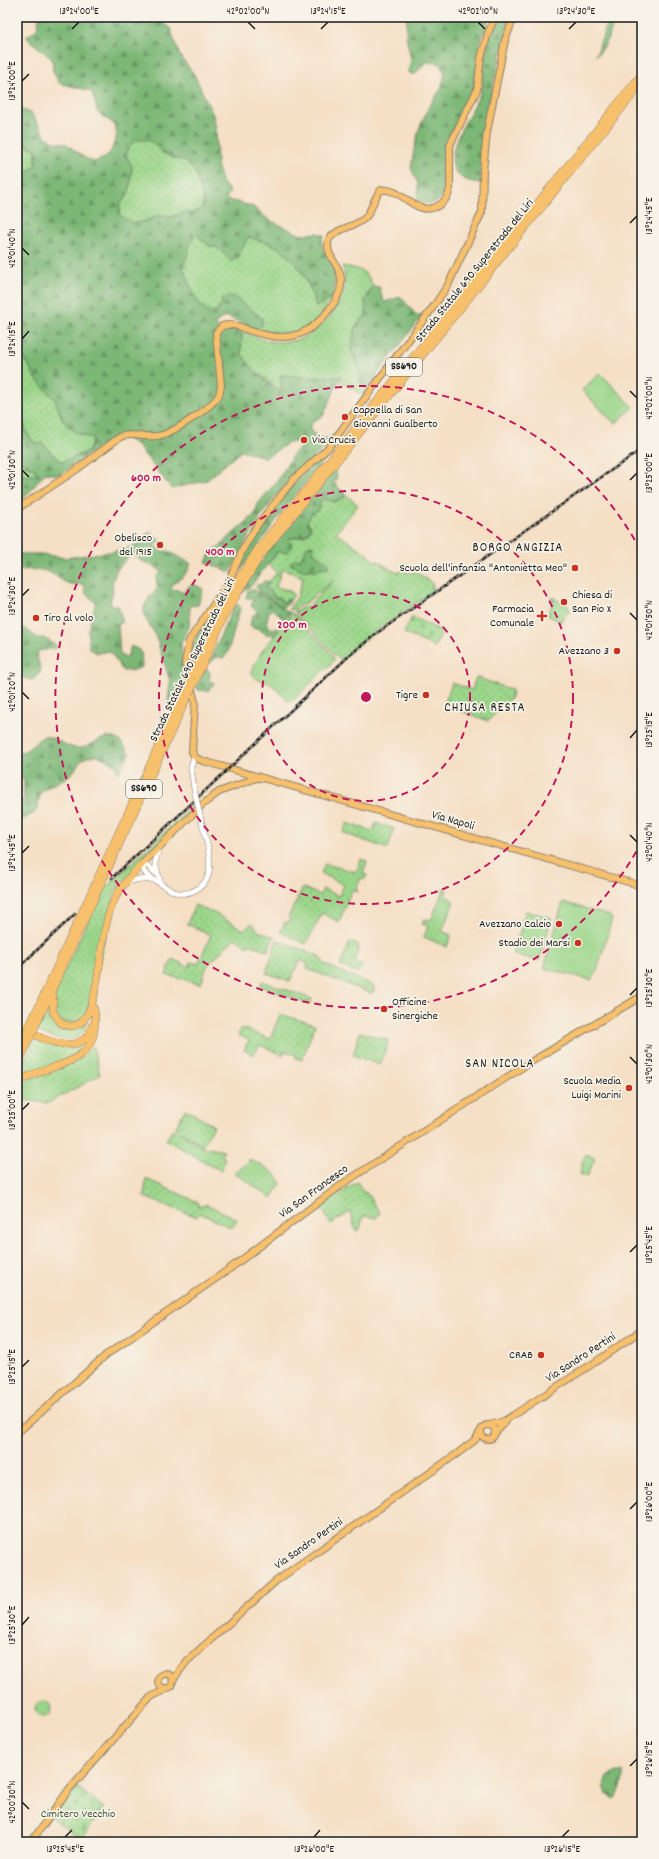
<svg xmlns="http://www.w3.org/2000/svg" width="659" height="1859" viewBox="0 0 659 1859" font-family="Dekko,sans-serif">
<defs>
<pattern id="grass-dots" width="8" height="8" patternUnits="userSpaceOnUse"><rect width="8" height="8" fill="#9bd68a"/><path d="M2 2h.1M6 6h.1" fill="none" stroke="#85b776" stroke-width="1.8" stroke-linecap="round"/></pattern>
<pattern id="forest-firs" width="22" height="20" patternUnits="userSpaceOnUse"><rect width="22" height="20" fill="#7cb776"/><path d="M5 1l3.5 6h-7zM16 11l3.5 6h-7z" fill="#659460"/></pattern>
<pattern id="cemetery-stones" width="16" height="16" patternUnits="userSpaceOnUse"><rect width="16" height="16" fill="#9bd68a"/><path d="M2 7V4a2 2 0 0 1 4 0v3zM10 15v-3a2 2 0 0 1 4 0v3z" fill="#85b776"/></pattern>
</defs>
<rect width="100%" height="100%" fill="#f7f3e8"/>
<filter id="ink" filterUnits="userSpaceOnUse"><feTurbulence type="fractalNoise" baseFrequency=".025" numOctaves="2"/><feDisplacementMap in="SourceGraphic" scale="8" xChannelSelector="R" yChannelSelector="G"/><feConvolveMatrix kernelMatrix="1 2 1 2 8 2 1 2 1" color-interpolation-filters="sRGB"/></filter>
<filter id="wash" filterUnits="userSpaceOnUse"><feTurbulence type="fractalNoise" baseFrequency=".012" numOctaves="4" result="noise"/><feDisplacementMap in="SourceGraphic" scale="16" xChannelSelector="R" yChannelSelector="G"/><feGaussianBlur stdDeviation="0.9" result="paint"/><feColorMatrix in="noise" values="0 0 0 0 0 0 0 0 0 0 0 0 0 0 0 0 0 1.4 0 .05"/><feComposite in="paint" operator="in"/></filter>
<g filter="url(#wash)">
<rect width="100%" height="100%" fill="#f5dfc5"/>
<path fill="url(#grass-dots)" stroke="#5c7953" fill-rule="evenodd" d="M 136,139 L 150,140 L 163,153 L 173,158 L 183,160 L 195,171 L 204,202 L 201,209 L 193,213 L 182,213 L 172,217 L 158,216 L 143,222 L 132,223 L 119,215 L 120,203 L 130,188 L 132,167 L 126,155 L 128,148 Z
M 23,145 L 36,149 L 36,165 L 17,180 L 17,150 Z
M 195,233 L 209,246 L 217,247 L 231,261 L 238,258 L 247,237 C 255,239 264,241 271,244 C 296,257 310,281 316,307 L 332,297 C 312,334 297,337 257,330 L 262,325 L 262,318 L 233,296 L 219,307 L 216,312 C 196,313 190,282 183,267 C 186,259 191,238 195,233 Z
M 342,266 C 359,269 366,269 373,286 L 365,300 L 366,315 L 356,326 L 351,350 L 360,369 L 361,382 L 366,389 L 362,395 L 340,381 L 341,376 L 316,378 L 280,376 L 282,391 L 257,373 L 241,354 L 242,331 C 259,339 277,345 296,340 C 322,334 355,293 342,266 Z
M 17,345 L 37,380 L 55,400 L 63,421 L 78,434 L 93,438 L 89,451 L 63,462 L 51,453 L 44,444 L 35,443 C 31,438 26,433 24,426 C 22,416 27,405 17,398 Z
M 17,460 L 36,470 L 33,475 L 28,476 L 17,470 Z
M 340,489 L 358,505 L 336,533 L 369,555 L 374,562 L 378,561 L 391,570 L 399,573 L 406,564 L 411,566 L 406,572 L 408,574 L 415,571 L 433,584 L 431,589 L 434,587 L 436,589 L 371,635 L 342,659 L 338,658 L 294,611 L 308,606 L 334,580 L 307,602 L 292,610 L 289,609 L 298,596 L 303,577 L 282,569 L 276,587 L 288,590 L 294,594 L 290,601 L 289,599 L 283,603 L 281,599 L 275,598 L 265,588 L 268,586 L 268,582 L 277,573 L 268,564 L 279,551 L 284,552 L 291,543 L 289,539 L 305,536 L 310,531 L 311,526 L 307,522 C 308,513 312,514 318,510 L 320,502 L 324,499 L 334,502 L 345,497 ZM 312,545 L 314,554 L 328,563 L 328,568 L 322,566 C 316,575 302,567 293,566 L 291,562 L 300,559 L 308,546 Z
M 552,597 L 568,606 L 570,612 L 565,614 L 561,622 L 547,615 L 554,601 L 551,599 Z
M 290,612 L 296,616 L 333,656 L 334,660 L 329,667 L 324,670 L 295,699 L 288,701 L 271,684 L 257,679 L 250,672 L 254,667 L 253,664 L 257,662 C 261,644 286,630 290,612 Z
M 476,677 L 512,690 L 511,698 L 488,721 L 444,705 L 452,683 L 472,690 Z
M 194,804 L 195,807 L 123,882 L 115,892 L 89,1006 L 85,1017 C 73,1023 69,1025 57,1017 L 54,998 L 56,990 L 101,892 Z
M 347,823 L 373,831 L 376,823 L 394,829 L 388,849 L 343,833 Z
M 361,859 L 367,861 L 363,874 L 367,875 L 365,879 L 361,878 L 356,889 L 358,892 L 352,890 L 339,922 L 322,913 L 306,944 L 280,932 L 285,922 L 289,922 L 290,920 L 288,917 L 296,902 L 299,900 L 297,898 L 303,888 L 320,895 L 323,889 L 339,896 L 344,885 L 321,873 L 325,864 L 356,872 Z
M 444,888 L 447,890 L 445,895 L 454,902 L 442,931 L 451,935 L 447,947 L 424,937 L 428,926 L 422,924 L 424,919 L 431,920 Z
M 195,905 L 214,913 L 244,930 L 252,923 L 258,931 L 274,937 L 268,951 L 249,944 L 247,947 L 235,938 L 207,966 L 201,984 L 166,975 L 172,959 L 189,967 L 191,962 L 198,964 L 211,935 L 187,924 Z
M 277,940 L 319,956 L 324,964 L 374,986 L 374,991 L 370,993 L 307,969 L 308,964 L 300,960 L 290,981 L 266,973 Z
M 350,942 L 359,945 L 355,961 L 362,965 L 358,973 L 340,966 Z
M 262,981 L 312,999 L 310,1004 L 260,986 Z
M 49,1004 L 51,1012 L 56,1021 L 83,1023 L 87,1020 C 82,1049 56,1040 37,1031 Z
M 280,1014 L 315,1025 L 302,1060 L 296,1058 L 296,1055 L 284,1051 L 283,1055 L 260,1045 L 253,1055 L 244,1050 L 249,1040 L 238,1035 L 242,1028 L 270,1039 Z
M 360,1032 L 389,1040 L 380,1065 L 353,1055 Z
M 35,1037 L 67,1047 L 85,1045 L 80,1054 L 17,1080 L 17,1075 Z
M 93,1046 L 100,1075 L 48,1103 L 17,1099 L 17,1085 L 85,1055 Z
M 185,1109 L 214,1126 L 202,1146 L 176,1127 Z
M 175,1129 L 202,1147 L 224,1151 L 222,1155 L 225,1159 L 221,1171 L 166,1140 L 172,1130 Z
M 586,1154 L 595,1158 L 587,1177 L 580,1174 L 583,1166 L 581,1165 Z
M 249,1159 C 261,1165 276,1171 281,1183 L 272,1198 L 234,1173 L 249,1162 Z
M 146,1179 L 198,1202 L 198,1206 L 203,1206 L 206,1204 L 237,1219 L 232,1228 L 199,1213 L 197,1217 L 144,1197 Z
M 357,1182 L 364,1193 L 366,1192 L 380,1213 L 376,1218 L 363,1216 L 360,1229 L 356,1232 L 350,1212 L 331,1224 L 320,1207 Z
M35 1709a8 8 0 1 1 16 0a8 8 0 1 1-16 0Z"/>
<path fill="url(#forest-firs)" stroke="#4c6a49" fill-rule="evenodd" d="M 39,17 L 154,17 L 170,28 L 180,56 L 194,74 L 213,115 L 216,128 L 217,164 L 222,182 L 230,192 L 225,199 L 252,206 L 269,220 L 301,235 L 317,233 L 324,235 L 321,244 C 331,264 340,274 332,297 L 316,307 C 310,281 296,257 271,244 C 264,241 255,240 248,237 L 238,258 L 231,261 L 217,247 L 210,246 L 195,234 C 191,239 187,259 183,267 C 189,281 197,314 217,312 L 221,306 L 222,298 L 233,296 L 262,318 L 262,325 L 257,330 L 226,316 L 215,323 L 219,331 C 226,324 234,327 242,331 L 241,354 C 252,368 265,384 282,391 L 280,375 L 316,378 L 341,376 L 323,416 L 313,421 L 309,428 L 317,437 L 332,439 C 321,453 307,462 294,475 C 266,503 248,537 230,572 L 206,562 L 210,554 L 255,514 L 258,504 L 278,480 L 294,453 L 304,445 L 301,442 L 290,442 L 266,457 L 241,451 L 207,480 L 172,489 L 136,444 L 118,434 L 59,475 L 45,473 L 26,496 L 17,502 L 17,470 L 28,476 L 33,475 L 36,470 L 17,460 L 17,398 C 27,405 22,416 24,426 C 26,433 31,438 35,443 L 44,444 L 51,453 L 62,462 L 89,451 L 93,438 L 78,434 L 63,421 L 55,400 L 37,380 L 17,345 L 17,180 L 36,165 L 36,149 L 23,145 L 17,150 L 17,108 L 31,113 L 46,137 L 54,142 L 65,143 L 85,158 L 94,162 L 105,158 L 111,151 L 117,135 L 114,124 L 97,112 L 95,101 L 91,91 L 59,83 L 53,71 L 52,59 L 26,37 L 37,29 ZM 136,140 L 150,140 L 163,153 L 173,158 L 183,160 L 195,171 L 204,202 L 201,209 L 193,213 L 182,213 L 172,217 L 158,216 L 143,222 L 132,223 L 119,214 L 120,203 L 127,197 L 130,188 L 132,167 L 126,155 L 128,148 Z
M 407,17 L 491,17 C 484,30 480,43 477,58 C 475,71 476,84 471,97 C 465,111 452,125 448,140 C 444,158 454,182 442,197 C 436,205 426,204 417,202 L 418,184 L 411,168 L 414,150 L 419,129 L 429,106 L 441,89 L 445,73 L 439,63 L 427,62 L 414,75 L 408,72 L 411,60 L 406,35 Z
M 499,17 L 511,17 C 497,71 479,126 481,183 C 476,182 470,182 466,180 C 431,164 473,114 480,93 C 484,81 482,69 484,57 C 487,43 493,30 499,17 Z
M 609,17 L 615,17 C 611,30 607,48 596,56 Z
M 373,286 L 379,287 L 384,302 L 401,297 L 416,315 L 423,315 L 366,389 L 361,382 L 360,369 L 351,350 L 356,326 L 366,315 L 365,300 Z
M 333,446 L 331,452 L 290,501 L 240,571 L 238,569 L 256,531 L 261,528 L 287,490 Z
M 333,471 L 336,472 L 337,477 L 334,483 L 343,492 L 345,497 L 334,502 L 324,499 L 320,502 L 319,508 L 314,513 L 312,512 L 307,522 L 311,528 C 306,539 298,535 289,539 L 292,546 L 286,553 L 279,551 L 277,552 L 251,586 L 241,594 L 258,564 L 262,562 L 265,555 L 295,519 L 296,514 Z
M 151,532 L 161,542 L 154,544 L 161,552 L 168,551 L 190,563 C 191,573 178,580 171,586 L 172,589 L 178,590 L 183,593 L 188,587 L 194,584 L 203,589 L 198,605 L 190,606 L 189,628 L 181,643 L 183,674 L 186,679 L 171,712 L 168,700 L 170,681 L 155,634 L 144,616 L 144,607 L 150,596 L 158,588 C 155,581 156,577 161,572 C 155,563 143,565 136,556 L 130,555 L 116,571 L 112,583 L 113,592 L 110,602 L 112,606 L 118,606 L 123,622 L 118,625 L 120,655 L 127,657 L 131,646 L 141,651 L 142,667 L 134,670 L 123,671 L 110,651 L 97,653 L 89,648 L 88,630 L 96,602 L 86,594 L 84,585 C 79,584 76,585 71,584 C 63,583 56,575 49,572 C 39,568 27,570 17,570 L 17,554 L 42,554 L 65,558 L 123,550 L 137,544 L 139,538 Z
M 312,545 L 313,546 L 313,552 L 328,563 L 328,568 L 326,566 L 323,569 L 322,566 L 317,571 L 312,569 L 305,571 L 290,564 L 295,559 L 300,559 L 307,547 Z
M 264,581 L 267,581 L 269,584 L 265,588 L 271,591 L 275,598 L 280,598 L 283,603 L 286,602 L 287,599 L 290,603 L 283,607 L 259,591 L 256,586 L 258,584 L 261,585 Z
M 253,589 L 289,612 L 284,620 L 273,609 L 269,612 L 266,623 L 272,629 L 278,627 L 278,632 L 273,636 L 270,633 L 267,635 L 258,628 L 253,628 L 250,625 L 252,616 L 258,612 L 251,606 L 254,598 L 246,598 L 248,591 Z
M 219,603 L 221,605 L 191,671 L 189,671 C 189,638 202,629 219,603 Z
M 238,604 L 240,609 L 228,652 L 224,658 L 217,657 L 210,663 L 209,660 L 213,656 L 213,653 L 233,608 Z
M 17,623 L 38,638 L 44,638 L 56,645 L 57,648 L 38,651 L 37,655 L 41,672 L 33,680 L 23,678 L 17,673 Z
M 206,668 L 210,673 L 209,684 L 212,681 L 214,684 L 208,691 L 198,690 L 196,687 Z
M 44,736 C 56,737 65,747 76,748 C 91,750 105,729 120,741 C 124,744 126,750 130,753 L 118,774 L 116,766 C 107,758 93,751 82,760 C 77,764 75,771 70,775 C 60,782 49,785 40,793 C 36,811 42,810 23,819 L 17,817 L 17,804 L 24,799 L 24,780 L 17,776 L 17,754 C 32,749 32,744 44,736 Z
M 617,1772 L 623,1772 C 624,1779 620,1795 614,1799 L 607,1795 L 604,1785 L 608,1777 Z"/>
<path fill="url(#cemetery-stones)" stroke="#5c7953" d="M 412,617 L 442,631 L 435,647 L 404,633 Z
M 76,1786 L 104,1808 L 81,1840 L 52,1818 Z"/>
<path fill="#9bd68a" stroke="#5c7953" d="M 600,373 L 633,407 L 615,424 L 582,390 Z
M 563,902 L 610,916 L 612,919 L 596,974 L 591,980 L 544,968 Z
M 526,911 L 552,918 L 539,961 L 513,954 Z"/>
</g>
<g filter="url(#ink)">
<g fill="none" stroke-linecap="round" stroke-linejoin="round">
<g stroke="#887e70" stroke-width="6">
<path id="minor" d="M 191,768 L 194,756
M 159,848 L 155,863 L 161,884
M 142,864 C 142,874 151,878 159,883 C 165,886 169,890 175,892 C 189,897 206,887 209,873 C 212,854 204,833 200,815
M 142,864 L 149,867 L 157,874
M 126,882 L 140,879 L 152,880"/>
</g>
<g stroke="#887e70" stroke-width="8">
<path id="major" d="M 514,17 L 505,40 L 487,132 L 483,171 L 482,212 L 448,285 L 434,306 L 328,448 L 293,480 L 258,524 L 244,547 L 228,583 L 189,641 L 185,663 L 195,702 L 192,752 L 196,758 L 203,761 L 642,886
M 17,509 L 76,470 L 120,437 C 132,432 145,438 157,436 C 172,434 211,408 219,395 C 220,392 220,389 221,386 L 216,333 L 222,326 C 234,323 240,327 251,331 C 281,341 303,340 324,316 C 332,306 340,297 341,284 C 344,267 323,256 329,239 C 338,227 354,228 365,218 C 372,211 373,198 381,190 C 403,186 416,221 441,204 C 446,200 449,195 450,188 L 450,145 L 477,90 L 481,58 L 488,33 L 495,17
M 142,864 L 203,804 L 219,792 L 259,777
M481 1432a7 7 0 1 1 14 0a7 7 0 1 1-14 0Z
M 490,1425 L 504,1421 L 597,1361 L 642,1330
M 17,1433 L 106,1355 L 228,1270 L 344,1183 L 529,1063 L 642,996
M 495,1433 L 505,1423
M 173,1680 L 187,1661 L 276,1581 L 458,1453 L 475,1440 L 480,1432
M 31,1842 L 70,1788 L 151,1697 L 172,1686 L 173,1677 L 166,1673 L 160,1676 L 158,1682 L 161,1687 L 167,1689"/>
</g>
<g stroke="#887e70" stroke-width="8">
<path id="highway" d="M 191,676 L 229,594 L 258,549 L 642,74
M 194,683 L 226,613 L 260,556 L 642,83
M 53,995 L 53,1012 L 61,1023 C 96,1042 98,966 102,947 C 104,933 107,916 113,903 C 119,888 131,875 142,864
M 29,1027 L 186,687
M 23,1028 C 43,1041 83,1058 92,1026
M 34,1029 L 189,693
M 17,1054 L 26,1033
M 17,1067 L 31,1035
M 17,1083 C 43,1063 88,1070 94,1031 C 95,1023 96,1016 94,1009"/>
</g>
<use href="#minor" stroke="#fff" stroke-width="5"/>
<use href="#major" stroke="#f7c06c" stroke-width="6"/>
<use href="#highway" stroke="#f7c06c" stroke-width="7"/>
<g stroke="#1c1c1c" stroke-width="2.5">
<path id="rail" d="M 112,878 L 351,654 L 377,633 L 642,449
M 17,969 L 75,914"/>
</g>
<use href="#rail" stroke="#f7f3e8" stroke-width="1" stroke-dasharray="3" stroke-linecap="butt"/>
<g stroke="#887e70" stroke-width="6" stroke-linecap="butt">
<path id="minor-bridge" d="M 191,768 L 194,789 L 200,815"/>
</g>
<g stroke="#887e70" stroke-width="8" stroke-linecap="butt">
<path id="highway-bridge" d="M 186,687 L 191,676
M 189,693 L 194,683
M 26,1033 L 29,1027
M 31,1035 L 34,1029"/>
</g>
<use href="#minor-bridge" stroke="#fff" stroke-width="5"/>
<use href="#highway-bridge" stroke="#f7c06c" stroke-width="7"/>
</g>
</g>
<path fill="none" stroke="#1c1c1c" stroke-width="1.5" d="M 248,22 L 255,29M 478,22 L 485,29M 72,29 L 79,22M 321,29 L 328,22M 569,29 L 576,22M 22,81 L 29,74M 630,223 L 637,216M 22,248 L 29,255M 22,339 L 29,331M 630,391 L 637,398M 22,470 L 29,477M 630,480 L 637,473M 22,596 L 29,589M 630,613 L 637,620M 22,692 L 29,699M 630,738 L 637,730M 630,835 L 637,842M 22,853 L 29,846M 630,995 L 637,988M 630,1057 L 637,1064M 22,1110 L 29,1103M 630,1252 L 637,1245M 22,1367 L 29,1360M 630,1509 L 637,1502M 22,1625 L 29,1617M 630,1766 L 637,1759M 22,1802 L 29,1809M 65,1837 L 72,1830M 314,1837 L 320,1830M 562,1837 L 569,1830"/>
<g fill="none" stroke="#c2185b" stroke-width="2" stroke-dasharray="7 5">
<circle cx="366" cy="697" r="104"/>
<circle cx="366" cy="697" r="207"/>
<path d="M642 841A311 311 0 1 1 642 553"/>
</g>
<g fill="#c8321e" stroke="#f7f3e8" stroke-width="1.5">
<circle cx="345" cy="417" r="4"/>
<circle cx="304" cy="440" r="4"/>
<circle cx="160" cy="545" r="4"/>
<circle cx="575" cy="568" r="4"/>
<circle cx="564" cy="602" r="4"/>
<path d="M540 610h4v4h4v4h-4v4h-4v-4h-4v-4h4z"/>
<circle cx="36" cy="618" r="4"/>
<circle cx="617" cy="651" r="4"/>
<circle cx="426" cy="695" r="4"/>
<circle cx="559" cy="924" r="4"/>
<circle cx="578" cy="943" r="4"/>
<circle cx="384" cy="1009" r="4"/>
<circle cx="629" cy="1088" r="4"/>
<circle cx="541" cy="1355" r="4"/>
</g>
<g text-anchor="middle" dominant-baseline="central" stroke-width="3.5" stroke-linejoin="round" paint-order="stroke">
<g fill="#f7f3e8" stroke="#5e5c59" stroke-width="1">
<rect x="386" y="358" width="36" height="18" rx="3"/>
<rect x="126" y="780" width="36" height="18" rx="3"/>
</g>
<g font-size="11" font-weight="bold" fill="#1c1c1c">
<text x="404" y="367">SS690</text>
<text x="144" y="789">SS690</text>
</g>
<g font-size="12" fill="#1c1c1c" stroke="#f7f3e8">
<text transform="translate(475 271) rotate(-51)">Strada Statale 690 Superstrada del Liri</text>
<text transform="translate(193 660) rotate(-64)">Strada Statale 690 Superstrada del Liri</text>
<text transform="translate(453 821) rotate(16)">Via Napoli</text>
<text transform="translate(314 1192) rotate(-36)">Via San Francesco</text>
<text transform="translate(581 1358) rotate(-33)">Via Sandro Pertini</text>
<text transform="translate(309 1544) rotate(-35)">Via Sandro Pertini</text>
</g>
<g font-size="12" fill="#1c1c1c" stroke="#f7f3e8" text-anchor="end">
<text x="353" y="410" text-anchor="start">Cappella di San<tspan x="353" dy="14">Giovanni Gualberto</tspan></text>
<text x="312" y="440" text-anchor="start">Via Crucis</text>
<text x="152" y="538">Obelisco<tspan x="152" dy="14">del 1915</tspan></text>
<text x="567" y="568">Scuola dell'infanzia "Antonietta Meo"</text>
<text x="572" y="595" text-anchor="start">Chiesa di<tspan x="572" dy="14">San Pio X</tspan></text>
<text x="534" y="609">Farmacia<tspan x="534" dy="14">Comunale</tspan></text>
<text x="44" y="618" text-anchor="start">Tiro al volo</text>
<text x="609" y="651">Avezzano 3</text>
<text x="418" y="695">Tigre</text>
<text x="551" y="924">Avezzano Calcio</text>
<text x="570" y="943">Stadio dei Marsi</text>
<text x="392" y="1002" text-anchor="start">Officine<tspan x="392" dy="14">Sinergiche</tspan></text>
<text x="621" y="1081">Scuola Media<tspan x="621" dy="14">Luigi Marini</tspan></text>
<text x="533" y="1355">CRAB</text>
</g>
<g font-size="12" fill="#42543d" stroke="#f7f3e8">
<text x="78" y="1814">Cimitero Vecchio</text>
</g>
<g font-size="13" letter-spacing="1" fill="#1c1c1c" stroke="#f7f3e8">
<text x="518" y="548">BORGO ANGIZIA</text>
<text x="485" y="708">CHIUSA RESTA</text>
<text x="500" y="1064">SAN NICOLA</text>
</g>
</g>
<circle cx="366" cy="697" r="6" fill="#c2185b" stroke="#f7f3e8" stroke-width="2"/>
<g font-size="12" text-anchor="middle" font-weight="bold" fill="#c2185b" stroke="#f7f3e8" stroke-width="3.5" stroke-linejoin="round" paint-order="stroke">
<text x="146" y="481">600 m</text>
<text x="220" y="555">400 m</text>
<text x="292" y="628">200 m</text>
</g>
<rect width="659" height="1859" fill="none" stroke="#f7f3e8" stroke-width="44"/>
<rect x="22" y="22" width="615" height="1815" fill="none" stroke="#1c1c1c" stroke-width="1.5"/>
<g font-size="10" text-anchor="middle" fill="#1c1c1c">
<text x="79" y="14">13°24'00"E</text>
<text x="248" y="14">42°02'00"N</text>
<text x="328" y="14">13°24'15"E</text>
<text x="478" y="14">42°02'10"N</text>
<text x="576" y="14">13°24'30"E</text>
<text transform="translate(11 81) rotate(-90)" y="4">13°24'00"E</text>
<text transform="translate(648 216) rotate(-90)" y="4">13°24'45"E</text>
<text transform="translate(11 248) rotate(-90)" y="4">42°01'40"N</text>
<text transform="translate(11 339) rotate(-90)" y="4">13°24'15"E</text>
<text transform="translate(648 398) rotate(-90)" y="4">42°02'00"N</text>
<text transform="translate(11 470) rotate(-90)" y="4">42°01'30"N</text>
<text transform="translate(648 473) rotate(-90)" y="4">13°25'00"E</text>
<text transform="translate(11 596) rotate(-90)" y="4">13°24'30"E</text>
<text transform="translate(648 620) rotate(-90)" y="4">42°01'50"N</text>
<text transform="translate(11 692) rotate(-90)" y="4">42°01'20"N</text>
<text transform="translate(648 730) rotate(-90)" y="4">13°25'15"E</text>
<text transform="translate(648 842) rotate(-90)" y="4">42°01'40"N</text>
<text transform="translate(11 853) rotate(-90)" y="4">13°24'45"E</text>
<text transform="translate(648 988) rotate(-90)" y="4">13°25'30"E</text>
<text transform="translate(648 1064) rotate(-90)" y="4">42°01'30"N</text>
<text transform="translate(11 1110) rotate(-90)" y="4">13°25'00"E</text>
<text transform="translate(648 1245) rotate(-90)" y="4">13°25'45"E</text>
<text transform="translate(11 1367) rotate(-90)" y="4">13°25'15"E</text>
<text transform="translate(648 1502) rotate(-90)" y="4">13°26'00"E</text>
<text transform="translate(11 1625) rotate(-90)" y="4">13°25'30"E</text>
<text transform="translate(648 1759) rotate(-90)" y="4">13°26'15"E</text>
<text transform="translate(11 1802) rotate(-90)" y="4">42°00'30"N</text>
<text x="65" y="1852">13°25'45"E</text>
<text x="314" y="1852">13°26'00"E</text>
<text x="562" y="1852">13°26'15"E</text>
</g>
</svg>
